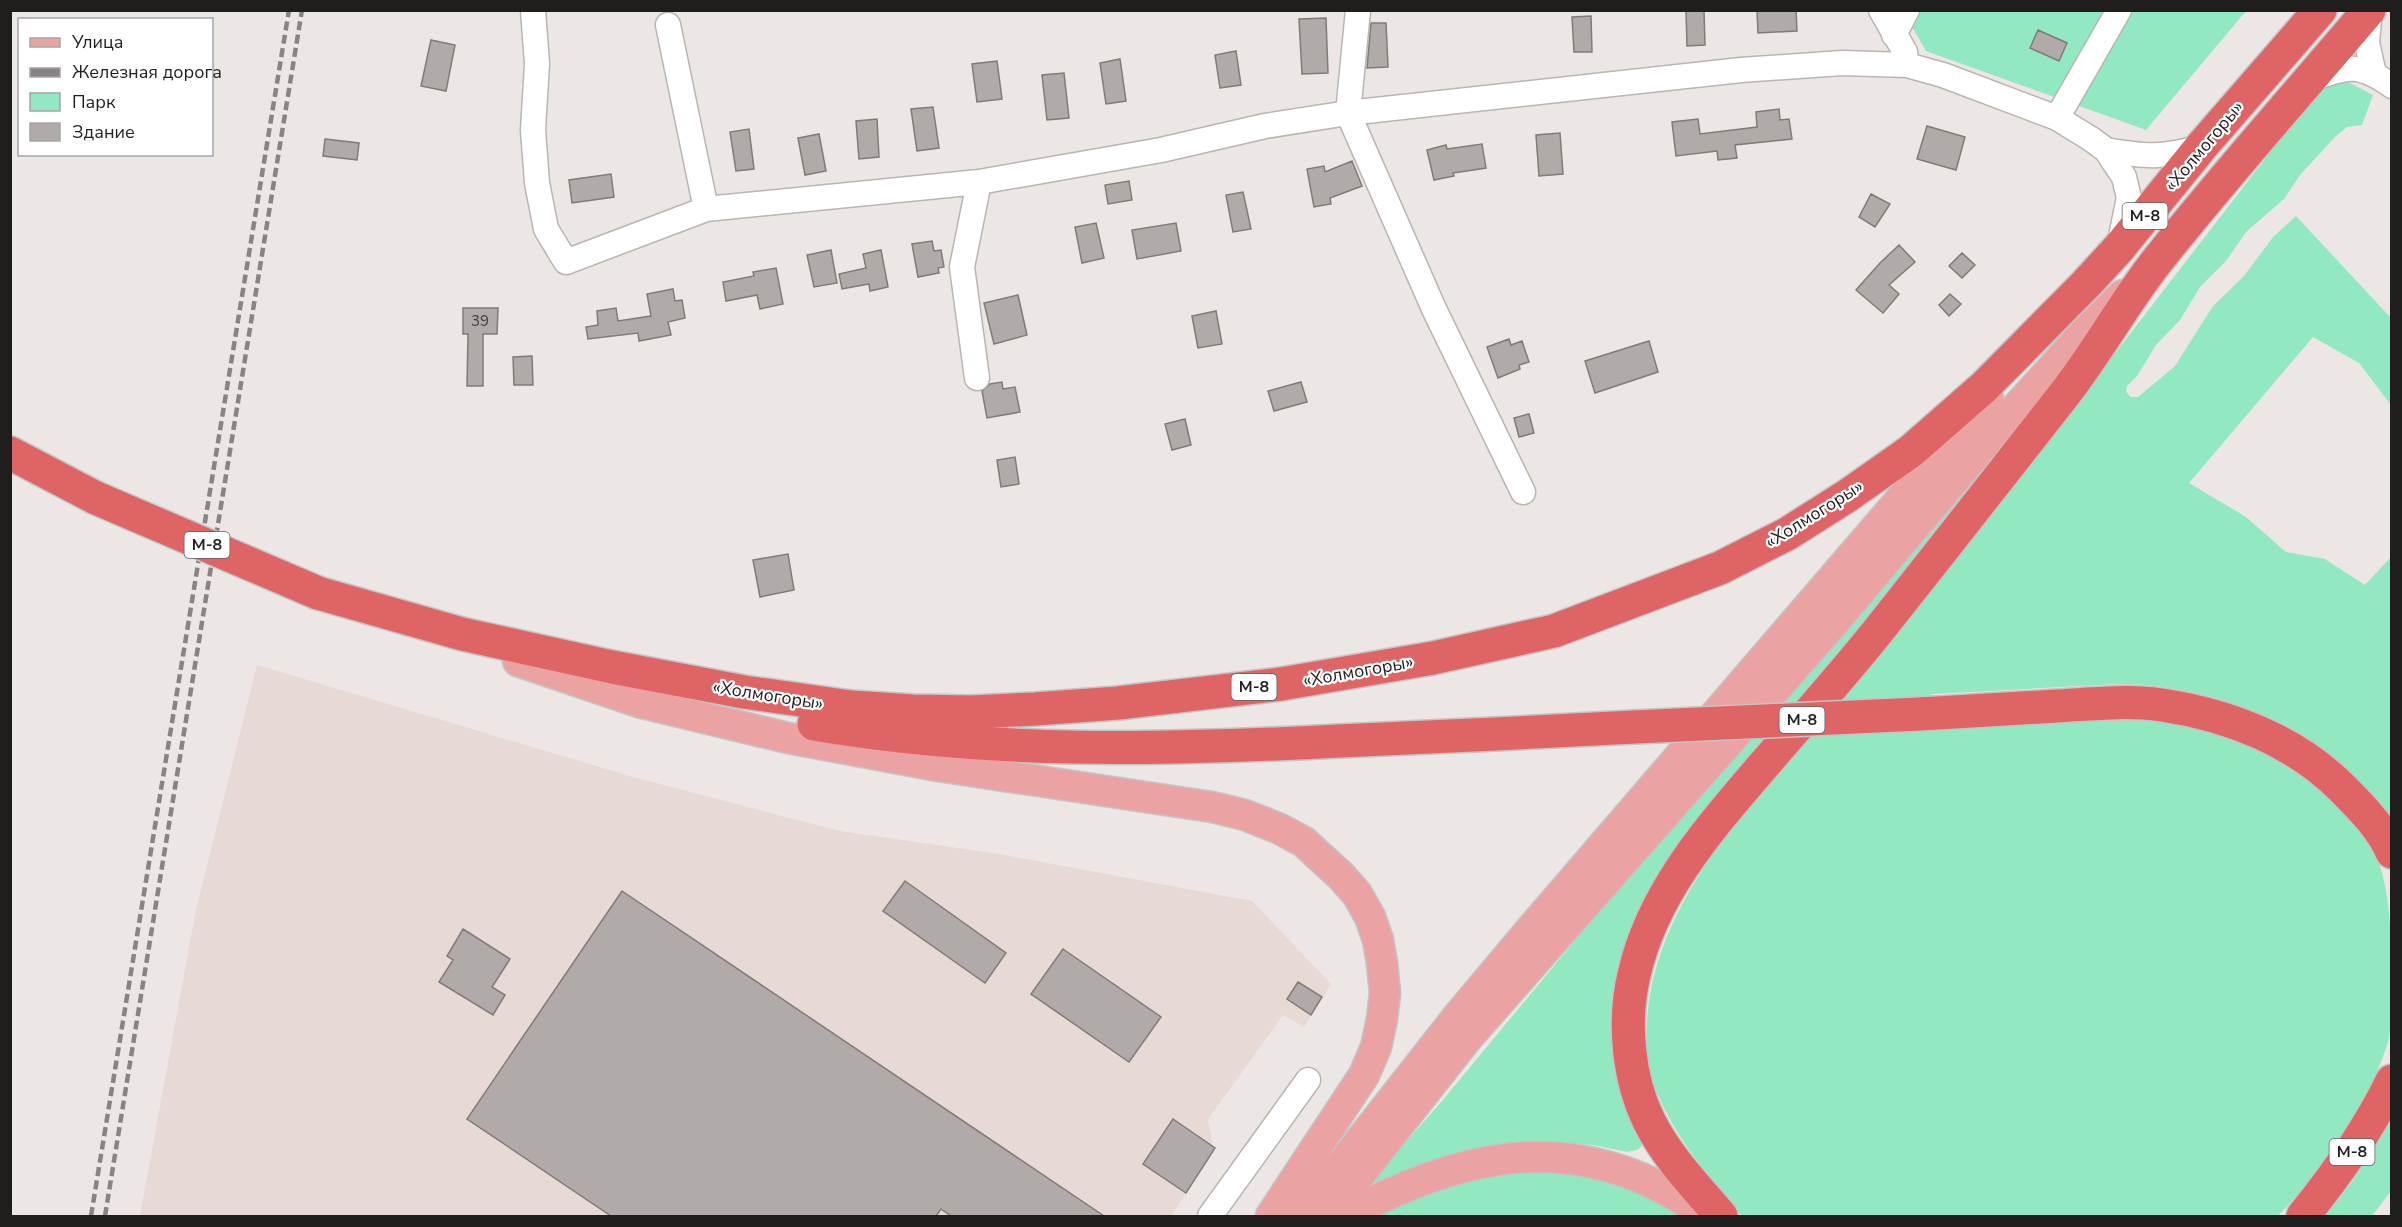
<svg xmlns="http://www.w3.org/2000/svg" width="2402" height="1227" viewBox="0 0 2402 1227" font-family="'Nunito Sans',sans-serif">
<rect width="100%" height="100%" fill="#ece6e4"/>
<path fill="#e7d9d3" d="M 257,665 L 633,777 L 840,831 L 999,854 L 1252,901 L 1331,984 L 1304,1027 L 1283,1015 L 1208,1119 L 1214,1151 L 1171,1216 L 140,1216 L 195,915 Z"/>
<path fill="#92e9c1" d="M 1903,11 L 2246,11 L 2146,130 L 1926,51 Z
M 2346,81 L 2373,95 L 2362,125 L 2347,127 L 2336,136 L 2300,175 L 2284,199 L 2246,232 L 2226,261 L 2200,287 L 2180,320 L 2156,345 L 2137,376 L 2127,386 L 2126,392 L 2131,397 L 2138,397 L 2144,392 L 2175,366 L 2213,306 L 2244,276 L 2273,237 L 2296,216 L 2391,318 L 2391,405 L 2359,363 L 2313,337 L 2189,483 L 2246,517 L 2286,552 L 2325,559 L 2365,585 L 2391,557 L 2391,822 C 2333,742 2261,702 2163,687 C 2131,682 2096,685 2063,687 C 2019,689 1975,692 1932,694 L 1914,730 C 1931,731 1950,728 1968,727 C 2045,723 2128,709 2204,730 C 2266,746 2324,778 2360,833 C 2366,841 2374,850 2378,859 C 2390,895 2391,930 2391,967 C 2391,994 2395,1022 2386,1048 C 2365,1110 2323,1169 2278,1216 L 1742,1216 C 1727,1202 1714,1184 1702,1167 C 1680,1139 1662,1110 1651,1076 C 1646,1059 1646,1039 1647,1022 C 1651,945 1691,885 1733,824 L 2025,470 L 2319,89 L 2324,84 Z
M 2022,420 L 2027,422 L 1665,868 C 1636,911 1619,956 1615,1008 C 1614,1019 1611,1030 1613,1040 C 1617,1076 1631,1108 1643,1141 L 1641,1147 L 1637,1150 L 1627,1152 L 1593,1145 L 1556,1143 L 1510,1144 L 1362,1192 L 1442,1101 L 1616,891 L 1688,812 Z
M 2391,1120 L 2391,1191 L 2372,1216 L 2324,1216 L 2353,1181 Z
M 1523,1168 L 1611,1179 L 1688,1216 L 1374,1216 L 1429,1187 Z"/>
<path fill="#b0aba8" stroke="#807b78" stroke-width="1.5" d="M 1686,10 L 1704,10 L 1705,45 L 1687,46 Z
M 1757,10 L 1796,10 L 1797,31 L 1758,33 Z
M 1591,16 L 1592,52 L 1574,52 L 1572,17 Z
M 1326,18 L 1328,73 L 1302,74 L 1299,19 Z
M 1371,23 L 1386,23 L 1388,67 L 1367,68 Z
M 2038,30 L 2067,43 L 2059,61 L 2030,48 Z
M 431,40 L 455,45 L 446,91 L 421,86 Z
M 1236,51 L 1241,85 L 1220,88 L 1215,55 Z
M 1120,59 L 1126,101 L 1106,104 L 1100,63 Z
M 997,61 L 1002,99 L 977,102 L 972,64 Z
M 1064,73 L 1069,118 L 1047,120 L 1042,75 Z
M 933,107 L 939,148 L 917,151 L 911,109 Z
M 1779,109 L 1780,120 L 1789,119 L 1792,139 L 1735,145 L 1737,158 L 1718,160 L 1717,151 L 1676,156 L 1672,122 L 1698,119 L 1700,134 L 1757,127 L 1756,112 Z
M 877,119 L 879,157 L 859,159 L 856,121 Z
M 1927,126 L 1965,137 L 1956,170 L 1917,159 Z
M 749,129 L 754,169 L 736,171 L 730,132 Z
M 1560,133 L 1563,174 L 1539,176 L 1536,135 Z
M 819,134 L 826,171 L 805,175 L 798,138 Z
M 325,139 L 359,143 L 357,160 L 323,156 Z
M 1482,144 L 1486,168 L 1453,173 L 1454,176 L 1434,180 L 1427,150 L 1446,145 L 1447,149 Z
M 1352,161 L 1362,186 L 1330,198 L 1331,204 L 1314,207 L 1307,169 L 1324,166 L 1325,172 Z
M 611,174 L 614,197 L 572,203 L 569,180 Z
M 1129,181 L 1132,200 L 1108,204 L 1105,185 Z
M 1243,192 L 1251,229 L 1233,232 L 1226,195 Z
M 1871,194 L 1890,204 L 1875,227 L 1859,217 Z
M 1096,223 L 1104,258 L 1082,263 L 1075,227 Z
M 1176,223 L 1181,251 L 1137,259 L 1132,230 Z
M 932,241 L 934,251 L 941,250 L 944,267 L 938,268 L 939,273 L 918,277 L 912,244 Z
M 1899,245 L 1915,262 L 1889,285 L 1899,294 L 1883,313 L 1856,290 L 1880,263 Z
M 831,250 L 837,283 L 814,287 L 807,255 Z
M 881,250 L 888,287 L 870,291 L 869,284 L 842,289 L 839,274 L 866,268 L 863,254 Z
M 1962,253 L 1975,265 L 1962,278 L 1949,266 Z
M 776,268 L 783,304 L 760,309 L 757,295 L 726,301 L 723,282 L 754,276 L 753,272 Z
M 673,289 L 675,301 L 682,300 L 685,318 L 668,322 L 671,335 L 639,341 L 638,333 L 588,339 L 586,327 L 598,325 L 597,311 L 616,308 L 618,321 L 651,316 L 647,294 Z
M 1950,294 L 1961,304 L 1949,316 L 1939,305 Z
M 1018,295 L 1027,335 L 994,344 L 984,303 Z
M 463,308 L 498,308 L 497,334 L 483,334 L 483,386 L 467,386 L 468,334 L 463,334 Z
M 1216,311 L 1222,344 L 1198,348 L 1192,316 Z
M 1509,339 L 1511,345 L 1522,341 L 1529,362 L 1519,365 L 1520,369 L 1498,378 L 1487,347 Z
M 1649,341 L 1658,372 L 1595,393 L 1585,361 Z
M 532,356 L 533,385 L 514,385 L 513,357 Z
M 1002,382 L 1003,389 L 1015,387 L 1020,412 L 987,418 L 982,391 L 990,384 Z
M 1301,382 L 1307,402 L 1274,411 L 1268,391 Z
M 1529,414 L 1534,433 L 1519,437 L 1514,418 Z
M 1185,419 L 1191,445 L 1172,450 L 1165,424 Z
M 1015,457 L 1019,484 L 1001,487 L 997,460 Z
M 788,554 L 794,590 L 760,597 L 753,560 Z
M 905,881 L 1006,953 L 985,983 L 883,911 Z
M 622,891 L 1104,1216 L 951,1216 L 941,1209 L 936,1216 L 611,1216 L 467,1119 Z
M 463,929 L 510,959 L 492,987 L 505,995 L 493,1015 L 439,982 L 453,960 L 447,956 Z
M 1063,949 L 1161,1017 L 1129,1062 L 1031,994 Z
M 1298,982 L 1322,997 L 1311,1015 L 1287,999 Z
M 1173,1119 L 1215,1148 L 1186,1193 L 1143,1164 Z"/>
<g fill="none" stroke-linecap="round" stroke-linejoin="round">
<g stroke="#bab5b2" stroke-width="27">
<path id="minor" d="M 533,10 L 537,64 L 533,130 L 537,183 L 546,229 L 566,262 L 706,209 L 979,182 L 1161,150 L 1265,126 L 1348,113 L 1741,70 L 1842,63 L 1907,65 L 1943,75 L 2057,118 L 2091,139 L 2106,150 L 2124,177 L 2129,198 L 2119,246
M 1358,10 L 1348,113 L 1434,309 L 1523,492
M 1881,10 L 1905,52 L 1907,65
M 2370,10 L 2367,43 L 2374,74
M 668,25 L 706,209
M 1894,35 L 1907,10
M 2311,80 C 2347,65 2360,63 2392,86
M 2057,118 L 2119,10
M 2106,150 C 2147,157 2161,158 2201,147
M 977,378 L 962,267 L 979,182
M 1210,1216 L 1308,1080"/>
</g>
<g stroke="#c5c4c4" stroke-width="33">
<path id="major" d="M 518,661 L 642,703 L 788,738 L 938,766 L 1212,807 L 1245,815 L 1280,829 L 1304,842 L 1341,876 L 1357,894 L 1370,917 L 1378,940 L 1382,963 L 1385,993 L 1382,1019 L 1376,1047 L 1364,1075 L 1271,1216
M 1301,1216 L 1459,1015 L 1527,934 L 1988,398
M 1327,1216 L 1468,1037 L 1829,628 L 1990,437 L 2084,333 L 2123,295
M 1345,1216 C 1452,1158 1560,1129 1673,1194 C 1685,1200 1696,1209 1707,1216"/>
</g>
<g stroke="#c5c4c4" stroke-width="36">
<path id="highway" d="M 10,453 L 96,498
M 318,593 L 462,634 L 612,667 L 744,692 L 851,707 L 912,711 L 971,712 L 1035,709 L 1118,703 L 1281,684 L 1433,658 L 1554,631 L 1720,568 L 1787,534 L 1847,496 L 1911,451 L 1984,387 L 2086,284 L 2119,248 L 2201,147 L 2320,10
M 1920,714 C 1966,711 2011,709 2057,706 C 2091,704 2128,700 2162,705 C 2228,715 2294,740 2342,788 C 2360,806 2382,828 2392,852
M 814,724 C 990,754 1162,750 1339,741 C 1437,737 1536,732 1634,727
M 1721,1216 C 1695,1186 1667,1157 1649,1121 C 1628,1078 1623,1021 1634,975 C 1652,893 1709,829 1762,767 C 1801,722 1841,677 1878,631 C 1940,553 2002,474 2063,396 C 2097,353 2123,304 2157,261 C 2225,175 2298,94 2369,10
M 2303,1216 C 2337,1174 2368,1131 2392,1081"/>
</g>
<use href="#minor" stroke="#fff" stroke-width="24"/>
<use href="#major" stroke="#eba2a3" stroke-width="30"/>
<use href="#highway" stroke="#de6465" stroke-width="33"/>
<path stroke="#888483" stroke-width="4.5" stroke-dasharray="9 4.5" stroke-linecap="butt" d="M 91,1216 L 289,10
M 105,1216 L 302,10"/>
<g stroke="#c5c4c4" stroke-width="36" stroke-linecap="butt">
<path id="highway-bridge" d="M 96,498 L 318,593
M 1634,727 L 1920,714"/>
</g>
<use href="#highway-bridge" stroke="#de6465" stroke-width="33"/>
</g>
<g text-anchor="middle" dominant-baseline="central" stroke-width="4.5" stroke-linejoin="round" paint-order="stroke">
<g font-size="15" fill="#444140">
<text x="480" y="321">39</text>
</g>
<g fill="#fff" stroke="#636261" stroke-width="1.5">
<rect x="2122.5" y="203" width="45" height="26" rx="4.5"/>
<rect x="184.5" y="532" width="45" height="26" rx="4.5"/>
<rect x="1231.5" y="674" width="45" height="26" rx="4.5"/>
<rect x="1779.5" y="707" width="45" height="26" rx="4.5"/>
<rect x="2329.5" y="1139" width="45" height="26" rx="4.5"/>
</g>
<g font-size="16" font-weight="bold" fill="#201e1d">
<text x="2145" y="216">М-8</text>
<text x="207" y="545">М-8</text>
<text x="1254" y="687">М-8</text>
<text x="1802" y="720">М-8</text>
<text x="2352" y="1152">М-8</text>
</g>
<g font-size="18" fill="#201e1d" stroke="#fff">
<text transform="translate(2204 146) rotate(-50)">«Холмогоры»</text>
<text transform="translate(1814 514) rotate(-32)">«Холмогоры»</text>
<text transform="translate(1358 671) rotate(-10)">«Холмогоры»</text>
<text transform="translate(768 695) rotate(9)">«Холмогоры»</text>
</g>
</g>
<rect width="2402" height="1227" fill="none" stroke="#201e1d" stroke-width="24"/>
<rect x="18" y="18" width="195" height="138" fill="#ffffff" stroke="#a6a5a5" stroke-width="1.5"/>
<rect x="30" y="38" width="30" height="9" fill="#eba2a3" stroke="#a6a5a5" stroke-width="1.5"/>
<text x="72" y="48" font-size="18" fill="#201e1d">Улица</text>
<rect x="30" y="68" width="30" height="9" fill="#888483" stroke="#a6a5a5" stroke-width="1.5"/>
<text x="72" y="78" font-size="18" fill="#201e1d">Железная дорога</text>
<rect x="30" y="93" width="30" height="18" fill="#92e9c1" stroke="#a6a5a5" stroke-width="1.5"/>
<text x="72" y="108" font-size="18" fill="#201e1d">Парк</text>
<rect x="30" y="123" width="30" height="18" fill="#b0aba8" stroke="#a6a5a5" stroke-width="1.5"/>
<text x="72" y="138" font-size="18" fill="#201e1d">Здание</text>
</svg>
